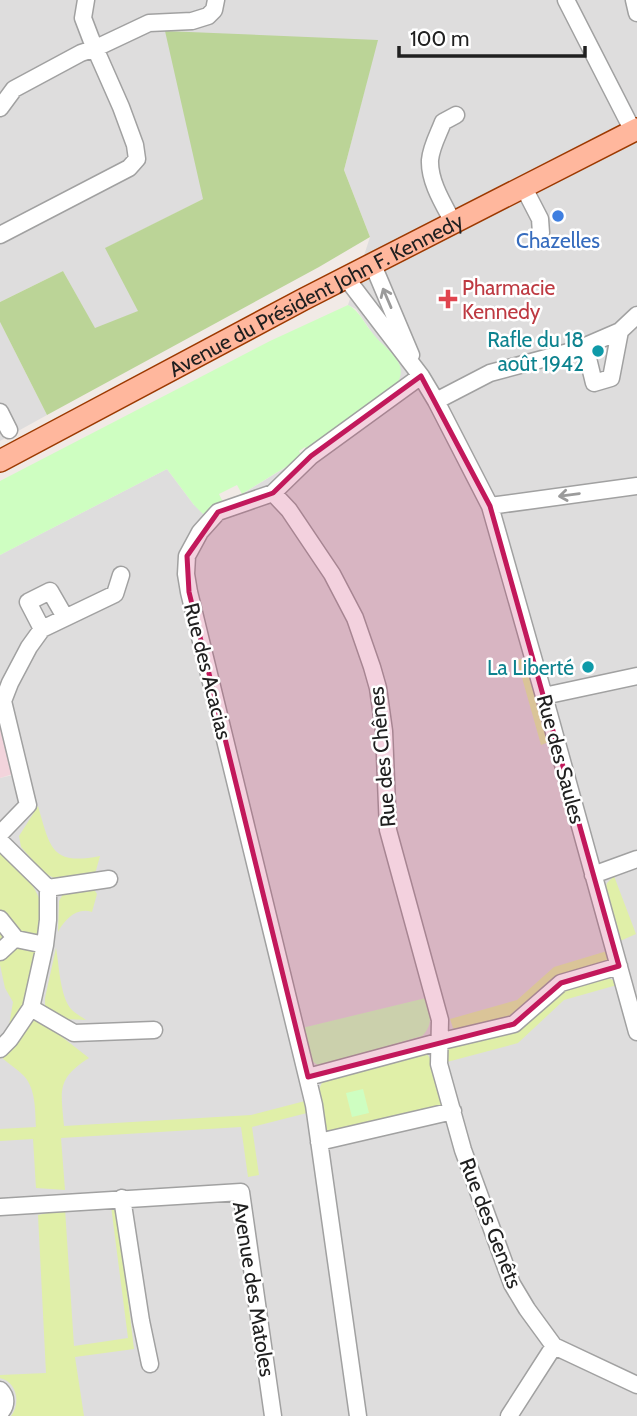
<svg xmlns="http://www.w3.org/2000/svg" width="637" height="1416" viewBox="0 0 637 1416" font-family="Cabin,sans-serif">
<rect width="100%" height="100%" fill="#f1eae6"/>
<path fill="#dedddd" d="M 0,0 L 637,0 L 637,1416 L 0,1416 L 0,778 L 13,775 L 0,721 L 0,555 L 167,469 L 194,505 L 214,508 L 224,504 L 242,494 L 309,453 L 399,362 L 375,337 L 356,309 L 348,305 L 370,237 L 344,170 L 377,41 L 203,199 L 106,248 L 139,311 L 95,329 L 63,271 L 0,302 Z
M 0,322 L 47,415 L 0,441 Z"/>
<path fill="#f3d4dc" d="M 0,719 L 13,774 L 0,778 Z"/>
<path fill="#e0efa8" d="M 525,658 L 549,742 L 541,745 L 517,660 Z
M 38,806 C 50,847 51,866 100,856 L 95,874 L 58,880 L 44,873 L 21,847 L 19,836 Z
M 0,851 C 15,861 35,884 40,901 C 44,915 32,986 26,1002 C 20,1015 12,1027 3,1037 L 9,1026 L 13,1002 L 5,988 L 0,965 Z
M 614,876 L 636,934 L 620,941 L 604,892 L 607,883 Z
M 93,888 L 97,894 L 92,912 C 77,907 65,919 58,932 L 59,901 L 63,894 Z
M 56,948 C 59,964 60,998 72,1010 C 76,1014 82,1017 86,1020 L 65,1019 L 45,1008 L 45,998 Z
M 607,951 L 609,958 L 605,963 L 549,981 L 526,1005 L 511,1015 L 500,1021 L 458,1031 L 453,1028 L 450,1019 L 517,1000 L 554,967 Z
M 608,978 L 613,980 L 617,985 L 564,1000 L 518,1043 L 447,1062 L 446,1052 L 451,1046 L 515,1032 L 556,994 Z
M 39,1019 L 89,1058 C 56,1079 61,1090 64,1126 L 251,1115 L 305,1101 L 307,1113 L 252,1127 L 259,1175 L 248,1177 L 241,1127 L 61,1138 L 65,1190 L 36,1188 L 33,1139 L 0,1141 L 0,1129 L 36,1127 C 35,1111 36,1089 24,1076 C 17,1069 9,1064 1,1057 L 17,1043 L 31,1022 Z
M 426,1053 L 430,1058 L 444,1105 L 326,1132 C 323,1116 311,1090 326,1079 Z
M 111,1206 L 117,1208 L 134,1349 L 75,1357 L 84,1416 L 11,1416 C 21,1403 17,1382 0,1378 L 0,1375 L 46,1373 L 38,1215 L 65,1209 L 74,1346 L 128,1338 Z"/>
<path fill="#bbd497" d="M 165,31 L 378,40 L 344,170 L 370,237 L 319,267 L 47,415 L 0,322 L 0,302 L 63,271 L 95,328 L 138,311 L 105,248 L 203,199 Z"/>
<path fill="#cefec1" d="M 348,305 C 360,311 365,325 374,335 C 382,345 396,354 400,366 C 402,373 400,377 398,383 L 309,453 L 305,447 L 299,451 L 302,457 L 242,494 L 237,485 L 219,494 L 224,504 L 203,514 L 194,505 L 167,469 L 0,555 L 0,481 L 270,341 Z
M 426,998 C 430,1013 434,1024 422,1036 L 319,1066 L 309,1059 L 302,1028 Z
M 363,1089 L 369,1113 L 352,1117 L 346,1093 Z"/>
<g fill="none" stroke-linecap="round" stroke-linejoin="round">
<g stroke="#a1a1a1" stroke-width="19">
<path id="minor" d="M 566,0 L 633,131
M 634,0 L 637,13
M 0,108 L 14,89 L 81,53 L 96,48 L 149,23 L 192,21 L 208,16 L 214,10 L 216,0
M 524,188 L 540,219 L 541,233
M 454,224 C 444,205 429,182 430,160 C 431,147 439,133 443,122 L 456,115
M 0,235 L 129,168 L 137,159 L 135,145 L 121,107 L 91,39 L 83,18 L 86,0
M 373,265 L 411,355
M 347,279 L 421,376 L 436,401 L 490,506 L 544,696 L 637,1032
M 585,346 L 594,383 L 611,378 L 620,331
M 436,401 L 490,373 L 576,350 L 620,331 L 637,315
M 0,412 L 9,430
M 273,493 L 289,510 L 332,574 L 355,618 L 372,667 L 378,688 L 384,731 L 388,830 L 440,1020 L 439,1064 L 463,1150 L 512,1284 L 527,1309 L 554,1346 L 637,1385
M 490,506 L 637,486
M 42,629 L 28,602 L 50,591 L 65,617
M 544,696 L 637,676
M 0,834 L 28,805 L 3,701 L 10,683 L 29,647 L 42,629 L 115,594 L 121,575
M 0,841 L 48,888 L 48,920 L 45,945 L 31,1008 L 10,1039 L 0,1049
M 593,875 L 637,859
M 48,888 L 109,879
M 0,919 L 16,939
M 0,952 L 13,940 L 16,939 L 45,945
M 31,1008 L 74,1033 L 154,1030
M 308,1077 L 438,1042 L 514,1024 L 561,983 L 619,966
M 319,1142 L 453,1111
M 122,1198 L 141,1321 L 150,1364
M 0,1207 L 241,1192 L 273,1416
M 0,1390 C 7,1397 7,1405 0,1413
M 358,1416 L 314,1105 L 189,592 L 186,574 L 187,556 L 200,532 L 218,512 L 273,493 L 311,456 L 421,376
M 509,1416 L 554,1346"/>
</g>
<g stroke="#9c3900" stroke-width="24">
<g id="major">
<path id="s1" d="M 0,461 L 304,299 L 637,129"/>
</g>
</g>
<use href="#minor" stroke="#fff" stroke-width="16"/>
<use href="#major" stroke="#ffb79d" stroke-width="21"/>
</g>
<defs><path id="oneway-shaft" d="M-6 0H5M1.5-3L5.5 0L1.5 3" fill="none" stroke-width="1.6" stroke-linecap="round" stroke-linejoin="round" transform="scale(1.75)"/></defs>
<g stroke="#9b9b9b">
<use href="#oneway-shaft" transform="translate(387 298) rotate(-113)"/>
<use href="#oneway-shaft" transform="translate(569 495) rotate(172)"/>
</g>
<path fill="#c2185b" fill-opacity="0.2" stroke="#c2185b" stroke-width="5" stroke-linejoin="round" d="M 421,376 L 490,506 L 619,966 L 561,983 L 514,1024 L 308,1077 L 189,592 L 187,556 L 218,512 L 273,493 L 311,456 Z"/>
<circle fill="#3f7fe0" stroke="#fff" stroke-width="2.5" cx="558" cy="216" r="7"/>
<path fill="#e0444e" stroke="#fff" stroke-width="2.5" d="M444.5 288.5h7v7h7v7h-7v7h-7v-7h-7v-7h7z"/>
<g fill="#0f9aa8" stroke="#fff" stroke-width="2.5">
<circle cx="598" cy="351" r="7"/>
<circle cx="588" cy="667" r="7"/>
</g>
<g text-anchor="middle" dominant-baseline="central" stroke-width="5" stroke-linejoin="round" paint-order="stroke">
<g font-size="21" fill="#366cbe" stroke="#fff">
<text x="558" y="240">Chazelles</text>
</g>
<g font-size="21" fill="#be3a42" stroke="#fff" text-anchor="start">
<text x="462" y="287">Pharmacie<tspan x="462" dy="24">Kennedy</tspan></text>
</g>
<g font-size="21" fill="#202020" stroke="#fff">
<text stroke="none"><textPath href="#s1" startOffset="357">Avenue du Président John F. Kennedy</textPath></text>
<text transform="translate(208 671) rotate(76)">Rue des Acacias</text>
<text transform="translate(382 757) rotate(-95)">Rue des Chênes</text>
<text transform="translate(561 759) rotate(75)">Rue des Saules</text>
<text transform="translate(491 1223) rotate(69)">Rue des Genêts</text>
<text transform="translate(254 1289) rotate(81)">Avenue des Matoles</text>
</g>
<g font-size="21" fill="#0d838f" stroke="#fff" text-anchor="end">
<text x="584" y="339">Rafle du 18<tspan x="584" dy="24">août 1942</tspan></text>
<text x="574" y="667">La Liberté</text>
</g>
</g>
<path d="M399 46v10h186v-10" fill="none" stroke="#202020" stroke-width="3.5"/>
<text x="410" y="46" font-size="21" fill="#202020" stroke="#ffffff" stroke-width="5" paint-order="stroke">100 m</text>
</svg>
